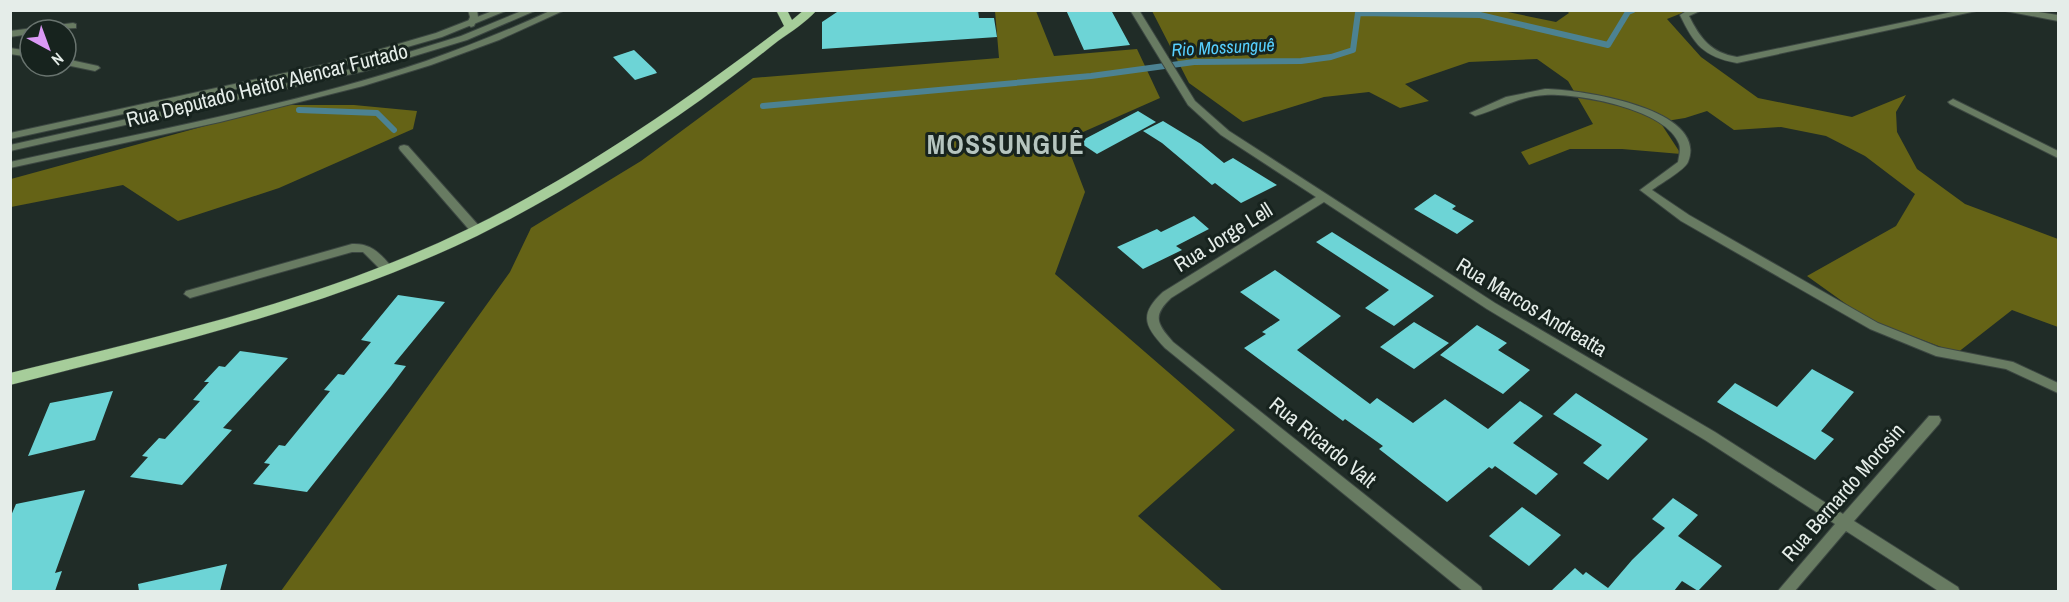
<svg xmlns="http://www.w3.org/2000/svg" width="2069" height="602" viewBox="0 0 2069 602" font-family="'Archivo Narrow',sans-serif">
<rect width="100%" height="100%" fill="#202c27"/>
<path fill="#656316" d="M 1498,10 L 1556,22 L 1569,13 L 1567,11 L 1687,11 L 1667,19 L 1701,57 L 1758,98 L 1852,117 L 1906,95 L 1896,112 L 1897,132 L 1917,169 L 1965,204 L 2058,239 L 2058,327 L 2012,310 L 1957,353 L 1867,319 L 1807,276 L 1896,226 L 1915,194 L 1865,156 L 1826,136 L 1781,127 L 1734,130 L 1707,111 L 1685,118 L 1660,122 L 1681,154 L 1622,149 L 1570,149 L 1529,165 L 1521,152 L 1593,124 L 1568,81 L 1537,59 L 1469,62 L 1405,84 L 1429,101 L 1400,108 L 1369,92 L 1324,97 L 1243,122 L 1189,83 L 1152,11 Z
M 995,11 L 1036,11 L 1054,56 L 1137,49 L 1160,98 L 1065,140 L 1085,192 L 1055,274 L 1235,430 L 1138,516 L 1223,591 L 281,591 L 510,272 L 531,228 L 641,161 L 753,78 L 999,58 Z
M 282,105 L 354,105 L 417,111 L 413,129 L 279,188 L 178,221 L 123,185 L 11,207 L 11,179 Z"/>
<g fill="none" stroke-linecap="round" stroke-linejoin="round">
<path stroke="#4c8292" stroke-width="6" d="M 763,106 L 1091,76 L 1194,62 L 1301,61 L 1331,57 L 1353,50 L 1358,13 L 1480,15 L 1608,45 L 1628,12 L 1633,10
M 299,110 L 377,113 L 394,130"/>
</g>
<path fill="#6dd4d6" d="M 840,10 L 978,10 L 979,18 L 994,18 L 997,37 L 822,49 L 822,22 Z
M 1066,10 L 1111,10 L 1130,45 L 1084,50 Z
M 634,50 L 655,70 L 657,73 L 635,80 L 613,57 Z
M 1138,111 L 1156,122 L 1097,154 L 1079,142 Z
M 1163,121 L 1201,144 L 1224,163 L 1233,158 L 1277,185 L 1241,203 L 1215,183 L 1212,185 L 1162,143 L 1143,131 Z
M 1435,194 L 1456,206 L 1452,209 L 1474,221 L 1457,234 L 1414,209 Z
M 1194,216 L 1209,229 L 1176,246 L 1182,250 L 1143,269 L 1117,247 L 1157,229 L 1161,232 Z
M 1332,232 L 1378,261 L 1434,296 L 1394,326 L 1365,308 L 1389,290 L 1316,242 Z
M 1275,270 L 1341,316 L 1297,350 L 1370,404 L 1377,398 L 1413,423 L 1445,399 L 1488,429 L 1520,401 L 1543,416 L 1513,443 L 1558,474 L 1536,495 L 1495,466 L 1492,469 L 1489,467 L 1447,502 L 1379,449 L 1383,446 L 1345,419 L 1343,421 L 1244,348 L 1266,334 L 1262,332 L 1280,320 L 1240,292 Z
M 398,295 L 445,302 L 394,364 L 406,366 L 391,386 L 307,492 L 253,484 L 270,464 L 264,463 L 279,445 L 285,446 L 330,391 L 324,390 L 338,374 L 344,375 L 371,342 L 361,340 Z
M 1414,322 L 1449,343 L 1414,369 L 1380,347 Z
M 1477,325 L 1507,343 L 1498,350 L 1530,370 L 1503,394 L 1440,355 Z
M 240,351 L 288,358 L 223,428 L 232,430 L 182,485 L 130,477 L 148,457 L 142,456 L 159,438 L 165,439 L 200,401 L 193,400 L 209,382 L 204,382 L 219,366 L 225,367 Z
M 1812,369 L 1854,392 L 1821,431 L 1834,439 L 1815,460 L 1717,402 L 1735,383 L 1777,407 Z
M 113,391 L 95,440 L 28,456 L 50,403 Z
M 1576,393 L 1648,439 L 1608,480 L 1583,463 L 1602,445 L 1553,414 Z
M 85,490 L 55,573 L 62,571 L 55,591 L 10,591 L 10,518 L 16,504 Z
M 1673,498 L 1698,515 L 1678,536 L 1722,566 L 1698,591 L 1682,581 L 1674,591 L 1551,591 L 1575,568 L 1583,575 L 1586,572 L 1608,588 L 1632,560 L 1665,528 L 1652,519 Z
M 1522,507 L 1561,535 L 1529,566 L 1489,536 Z
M 227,564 L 220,591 L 139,591 L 138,584 Z"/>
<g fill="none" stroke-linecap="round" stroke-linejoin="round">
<g stroke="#3c4742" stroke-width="2">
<path id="service" d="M 524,10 L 537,10 L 467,40 L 365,71 L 10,151 L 10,145 L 360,67 L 461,36 Z
M 1688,10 L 1702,10 L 1689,16 C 1700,38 1711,53 1737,57 L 1962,10 L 1981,10 L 1737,63 C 1703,57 1694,44 1680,15 Z
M 2000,10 L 2025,10 L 2058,15 L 2058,21 Z
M 73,23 L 76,24 L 76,28 L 30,30 L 30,34 L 10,37 L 10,31 Z
M 10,48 L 30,51 L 30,57 L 10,54 Z
M 66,59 L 98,66 L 100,68 L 95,71 L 66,65 Z
M 1545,89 C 1577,89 1710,108 1688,162 C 1685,170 1660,184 1652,190 L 1689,215 L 1878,323 L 1938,347 L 2013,362 L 2058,383 L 2058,393 L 2006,369 L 1936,356 L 1870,329 L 1681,221 L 1640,190 L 1678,162 C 1679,156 1681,149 1679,144 C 1666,109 1577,93 1545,95 C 1520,96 1499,109 1475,116 L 1470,113 L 1506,97 Z
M 404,145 L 408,146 L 480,227 L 482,230 L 480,233 L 472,233 L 400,150 L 399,148 L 400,146 Z
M 352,244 C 370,243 379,252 390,265 L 392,268 L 390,271 L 382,271 L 363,252 L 352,252 L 190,298 L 184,294 L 186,291 Z"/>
</g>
<g stroke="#3c4742" stroke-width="2">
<path id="minor" d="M 468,10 L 477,10 L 478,17 L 474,26 L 471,27 L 467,24 L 470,17 Z
M 1130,10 L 1139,10 L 1195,101 L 1229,131 L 1495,303 L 1715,432 L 1843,514 L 1929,416 L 1939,416 L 1941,420 L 1939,424 L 1854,521 L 1958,587 L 1960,592 L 1940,592 L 1846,531 L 1794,592 L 1777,592 L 1835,524 L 1705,440 L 1487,309 L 1324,202 L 1171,298 C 1152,316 1157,324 1173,342 L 1481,587 L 1483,592 L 1464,592 L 1165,348 C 1144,326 1139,314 1163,292 L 1316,197 L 1221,135 L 1188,105 Z
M 1953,99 L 2058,151 L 2058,158 L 1950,104 L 1948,102 Z"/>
</g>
<g stroke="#3c4742" stroke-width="2">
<path id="tertiary" d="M 495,10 L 508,10 L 442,37 L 345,65 L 10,139 L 10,133 L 340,61 L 436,33 Z
M 552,10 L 565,10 L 499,40 L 431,65 L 363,86 L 220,122 L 10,168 L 10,162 C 149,131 291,106 426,61 C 469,46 511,29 552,10 Z"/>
</g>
<g stroke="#3c4742" stroke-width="1">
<path id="primary" d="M 776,10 L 787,10 L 792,20 L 804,10 L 817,10 C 806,22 791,32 778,41 C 753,61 728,80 702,99 C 630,150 556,197 477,236 C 330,307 168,345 10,385 L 10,373 C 165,335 324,299 468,229 C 582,173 684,102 784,26 Z"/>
</g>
<use href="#service" fill="#687b62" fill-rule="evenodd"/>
<use href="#minor" fill="#687b62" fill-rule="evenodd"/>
<use href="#tertiary" fill="#687b62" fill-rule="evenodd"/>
<use href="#primary" fill="#a6cd9a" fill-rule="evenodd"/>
</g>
<g text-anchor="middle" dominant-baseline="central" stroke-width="6" stroke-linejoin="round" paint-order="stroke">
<g font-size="18" font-style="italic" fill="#57d0ff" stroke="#17231e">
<text transform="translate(1223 47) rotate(-3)">Rio Mossunguê</text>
</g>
<g font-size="21" fill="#e5ede9" stroke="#17231e">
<text transform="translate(267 85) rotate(-14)">Rua Deputado Heitor Alencar Furtado</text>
<text transform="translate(1223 237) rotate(-32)">Rua Jorge Lell</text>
<text transform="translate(1532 307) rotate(31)">Rua Marcos Andreatta</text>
<text transform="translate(1323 442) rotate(39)">Rua Ricardo Valt</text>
<text transform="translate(1843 492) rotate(-49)">Rua Bernardo Morosin</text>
</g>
<g font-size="27" font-weight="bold" letter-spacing="1.5" fill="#b6c5bf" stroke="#17231e">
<text x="1006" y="144">MOSSUNGUÊ</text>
</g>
</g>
<rect width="2069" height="602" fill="none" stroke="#e5ede9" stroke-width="24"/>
<g transform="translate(48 48) rotate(139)"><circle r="28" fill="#17231e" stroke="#69746f" stroke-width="1.5"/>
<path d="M0-4.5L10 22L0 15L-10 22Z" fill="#db99f5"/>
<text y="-9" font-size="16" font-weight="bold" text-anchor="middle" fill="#e5ede9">N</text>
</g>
</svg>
